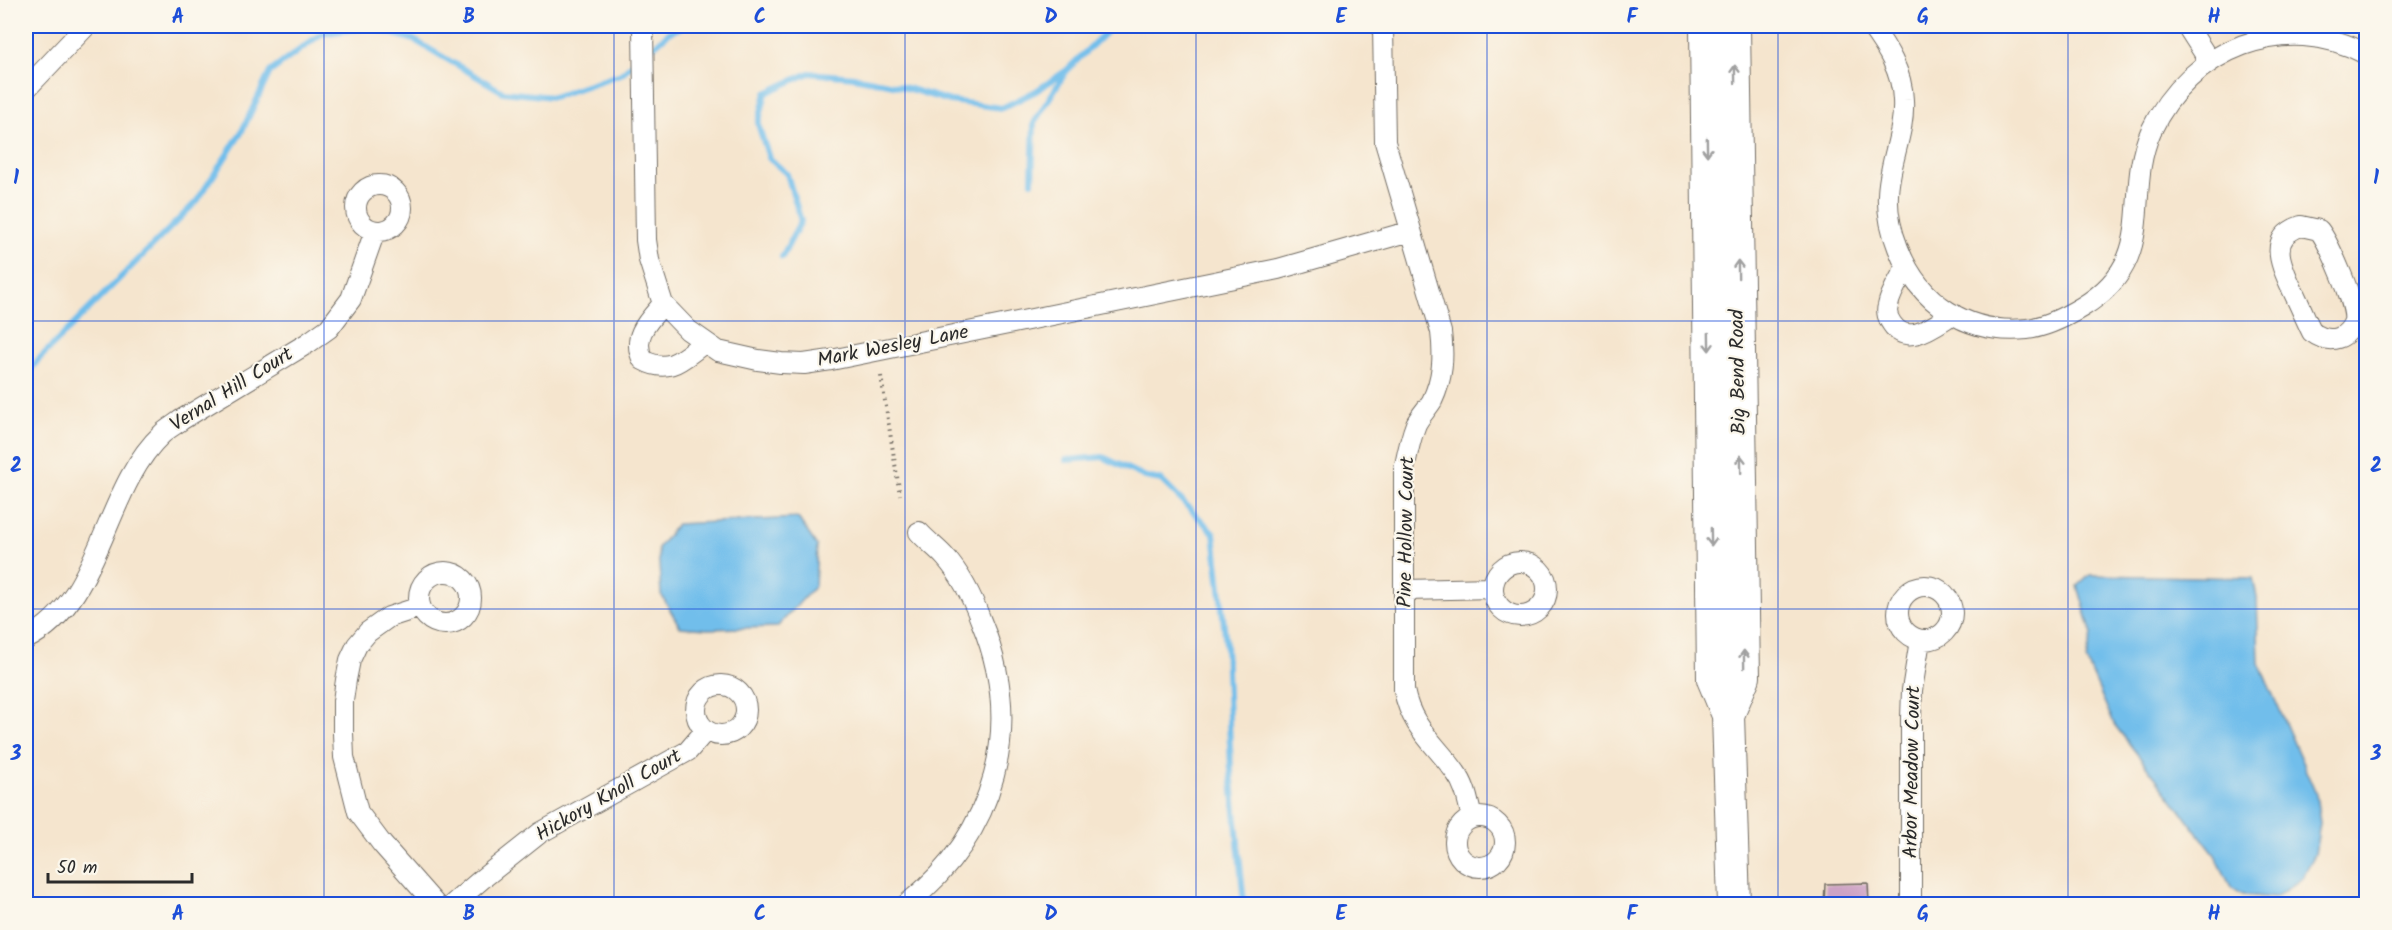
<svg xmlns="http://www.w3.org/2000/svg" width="2392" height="930" viewBox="0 0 2392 930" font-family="Kalam,sans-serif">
<rect width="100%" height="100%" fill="#fbf7ec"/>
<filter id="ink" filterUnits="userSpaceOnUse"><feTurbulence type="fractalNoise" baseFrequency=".0167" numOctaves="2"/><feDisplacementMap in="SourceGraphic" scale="12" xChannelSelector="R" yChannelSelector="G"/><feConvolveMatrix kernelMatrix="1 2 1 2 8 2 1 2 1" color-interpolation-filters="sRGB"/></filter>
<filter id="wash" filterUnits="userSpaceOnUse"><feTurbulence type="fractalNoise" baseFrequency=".008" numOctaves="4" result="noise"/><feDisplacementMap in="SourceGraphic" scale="24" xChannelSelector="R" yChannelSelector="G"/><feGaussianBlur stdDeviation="1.35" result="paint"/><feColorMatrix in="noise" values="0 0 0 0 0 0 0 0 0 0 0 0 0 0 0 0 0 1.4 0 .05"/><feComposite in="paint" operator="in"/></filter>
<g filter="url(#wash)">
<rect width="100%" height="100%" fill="#f5e5ce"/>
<path fill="#71beeb" stroke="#4e748b" stroke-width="1.5" d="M 798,518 L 817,546 L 815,586 L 777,627 L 707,629 L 680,627 L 661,594 L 658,548 L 677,524 Z
M 2090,575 L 2253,578 L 2257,597 L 2259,663 L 2316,794 L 2320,823 L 2315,854 L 2302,878 L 2275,898 L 2243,895 L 2231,887 L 2215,855 L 2114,724 L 2086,660 L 2092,635 L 2078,586 Z"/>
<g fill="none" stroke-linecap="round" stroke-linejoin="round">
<path stroke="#71beeb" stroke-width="6" d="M 648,51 L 670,32 L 684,26
M 1032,182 L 1034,123 L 1067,70 L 1112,26
M 782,257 L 801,221 L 787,174 L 769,158 L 758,124 L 766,93 L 809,73 L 854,77 L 903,87 L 950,101 L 1002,108 L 1036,91 L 1067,70
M 26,376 L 38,360 L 197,201 L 241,133 L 270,72 L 321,34 L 370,27 L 414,40 L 503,92 L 553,97 L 621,74 L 638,59
M 1066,460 L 1103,457 L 1145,477 L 1161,480 L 1214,533 L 1226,645 L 1231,770 L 1244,904"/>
</g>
<g id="blocks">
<path fill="#cda3c5" d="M 1868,883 L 1869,904 L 1824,904 L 1825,884 Z"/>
</g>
</g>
<g filter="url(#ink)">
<use href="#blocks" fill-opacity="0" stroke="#726c64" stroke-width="1.5"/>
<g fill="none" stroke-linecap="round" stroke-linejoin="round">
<g stroke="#726c64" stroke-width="22">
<path id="street" d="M 643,26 L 646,240 L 649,260 L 663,304 L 688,330 L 718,351 L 758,360 L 781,363 L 804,364 L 831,360 L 1278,269 L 1411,231
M 1383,26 L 1385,142 L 1441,332 C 1444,357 1443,378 1432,401 C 1427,409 1420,416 1416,424 C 1410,439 1407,455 1404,470 L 1404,690 C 1411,728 1436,744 1456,773 C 1466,786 1468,802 1472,818
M 1871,26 C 1887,48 1902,71 1903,100 C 1905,133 1889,162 1888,195 C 1887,214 1891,230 1898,248 C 1919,303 1967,335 2027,329 C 2045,327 2067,316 2082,307 C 2162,259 2122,196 2151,131 C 2189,49 2285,10 2366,54
M 2187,26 L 2210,62
M 26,89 L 86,26
M356 208a23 23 0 1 1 46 0a23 23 0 1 1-46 0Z
M 2301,226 L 2319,230 C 2329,243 2357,305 2354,321 C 2352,328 2345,336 2338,338 C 2328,341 2320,338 2312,332 C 2305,318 2299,303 2292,289 C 2281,264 2267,238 2301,226 Z
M 1906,267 C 1900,279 1890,293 1888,306 C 1886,312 1888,319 1892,324 C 1908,348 1936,324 1953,314
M 663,304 C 648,321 631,337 643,360 C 670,375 683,358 704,343
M1493 589a27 27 0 1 1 54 0a27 27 0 1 1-54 0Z
M419 598a26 26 0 1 1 52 0a26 26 0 1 1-52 0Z
M1898 613a27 27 0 1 1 54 0a27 27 0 1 1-54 0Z
M 1406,590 L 1493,588
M 420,607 L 389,617 L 368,632 L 357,645 L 350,660 L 346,680 L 343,701 L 343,733 L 344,757 L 358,812 L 382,844 L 435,904
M 26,639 C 102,602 103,489 162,434 C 167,429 175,425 181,420 L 308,343 L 329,328 L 351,299 L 375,231
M696 710a25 25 0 1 1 50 0a25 25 0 1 1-50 0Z
M1455 842a25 25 0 1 1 50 0a25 25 0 1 1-50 0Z
M 453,904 L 482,879 L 540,833 L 688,751 L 706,730
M 907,904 C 996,833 1025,727 981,621 C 973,599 961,575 945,557 C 937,548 927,541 919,532
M 1911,904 L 1911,718 L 1912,690 L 1920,640"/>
</g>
<g stroke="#726c64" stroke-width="34">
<path id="primary" d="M 1706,26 L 1713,679 L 1728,715 L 1734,904
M 1728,715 L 1744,677 L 1734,26"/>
</g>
<path stroke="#726c64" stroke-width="4" stroke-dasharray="1.5 4.5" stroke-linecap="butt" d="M 881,376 L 900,495"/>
<use href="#street" stroke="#fff" stroke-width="20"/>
<use href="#primary" stroke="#fff" stroke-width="32"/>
</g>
<defs><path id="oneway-shaft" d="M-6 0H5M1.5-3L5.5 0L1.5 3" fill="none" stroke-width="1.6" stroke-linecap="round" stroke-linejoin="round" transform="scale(1.5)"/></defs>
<g stroke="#a0a0a0">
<use href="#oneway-shaft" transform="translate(1735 74) rotate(-91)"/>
<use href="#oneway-shaft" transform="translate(1707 147) rotate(89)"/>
<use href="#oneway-shaft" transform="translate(1738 269) rotate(-91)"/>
<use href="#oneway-shaft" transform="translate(1709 342) rotate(89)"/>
<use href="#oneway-shaft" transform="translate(1741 464) rotate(-91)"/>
<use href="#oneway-shaft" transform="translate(1711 537) rotate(89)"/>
<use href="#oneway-shaft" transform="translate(1744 659) rotate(-91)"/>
</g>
</g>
<path fill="none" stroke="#1d4ed8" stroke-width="1.5" stroke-opacity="0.55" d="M 324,26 L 324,904M 614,26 L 614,904M 905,26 L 905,904M 1196,26 L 1196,904M 1487,26 L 1487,904M 1778,26 L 1778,904M 2068,26 L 2068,904M 26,321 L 2366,321M 26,609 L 2366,609"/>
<g text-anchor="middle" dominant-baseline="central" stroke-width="4.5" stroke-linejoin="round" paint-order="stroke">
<g font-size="20" fill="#2b2b2b" stroke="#fbf7ec">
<text transform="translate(893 347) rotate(-11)">Mark Wesley Lane</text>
<text transform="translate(1739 372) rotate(-91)">Big Bend Road</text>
<text transform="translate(232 390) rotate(-32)">Vernal Hill Court</text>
<text transform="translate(1407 532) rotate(-89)">Pine Hollow Court</text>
<text transform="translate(1913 772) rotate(-89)">Arbor Meadow Court</text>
<text transform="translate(609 796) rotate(-30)">Hickory Knoll Court</text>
</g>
</g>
<rect width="2392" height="930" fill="none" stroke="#fbf7ec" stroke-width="66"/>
<path d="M48 873v9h144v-9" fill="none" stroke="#2b2b2b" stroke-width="3"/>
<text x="57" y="873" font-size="18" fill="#2b2b2b" stroke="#fbf7ec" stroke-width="4.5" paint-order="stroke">50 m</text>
<rect x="33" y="33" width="2326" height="864" fill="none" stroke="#1d4ed8" stroke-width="2"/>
<g font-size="20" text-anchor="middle" font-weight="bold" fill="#1d4ed8">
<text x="178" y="23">A</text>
<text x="469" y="23">B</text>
<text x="760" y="23">C</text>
<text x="1051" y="23">D</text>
<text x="1341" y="23">E</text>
<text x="1632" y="23">F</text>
<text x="1923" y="23">G</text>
<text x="2214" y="23">H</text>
<text x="16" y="184">1</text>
<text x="2376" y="184">1</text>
<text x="16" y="472">2</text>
<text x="2376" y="472">2</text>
<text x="16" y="760">3</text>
<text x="2376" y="760">3</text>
<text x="178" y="920">A</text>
<text x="469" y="920">B</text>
<text x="760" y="920">C</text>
<text x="1051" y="920">D</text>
<text x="1341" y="920">E</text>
<text x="1632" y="920">F</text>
<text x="1923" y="920">G</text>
<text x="2214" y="920">H</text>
</g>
</svg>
